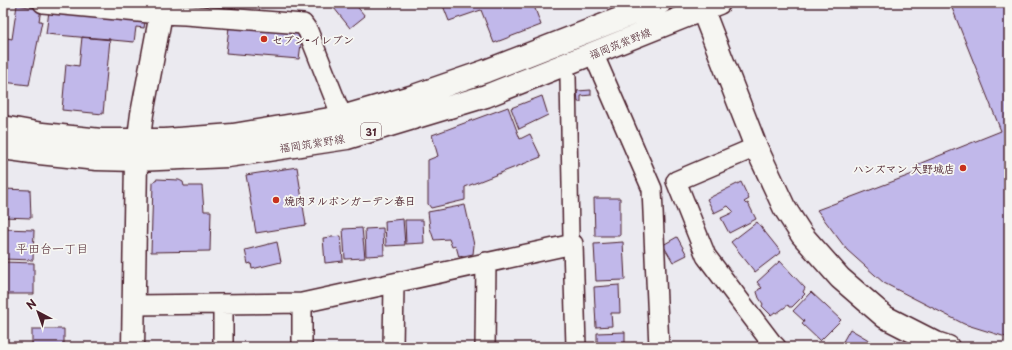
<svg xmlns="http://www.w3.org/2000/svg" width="1012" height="350" viewBox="0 0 1012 350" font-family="'Playpen Sans','Klee One',sans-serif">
<rect width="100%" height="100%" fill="#ebeaf0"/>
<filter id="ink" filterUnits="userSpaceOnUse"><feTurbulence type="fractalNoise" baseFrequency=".025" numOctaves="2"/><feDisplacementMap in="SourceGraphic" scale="8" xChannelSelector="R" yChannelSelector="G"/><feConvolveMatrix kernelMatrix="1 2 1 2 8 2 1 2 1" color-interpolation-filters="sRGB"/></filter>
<g filter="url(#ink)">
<path fill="#c1b8ea" stroke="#4a1f2b" d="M 330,3 L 354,3 L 365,16 L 350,28 Z
M 442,3 L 533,3 L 541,25 L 494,43 L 481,10 L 449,21 Z
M 950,3 L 1009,3 L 1009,338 L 964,324 L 884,283 L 847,250 L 817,210 L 918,172 L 916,165 L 1001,131 Z
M 17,5 L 41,9 L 39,21 L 42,21 L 29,85 L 3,82 L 3,37 L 12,39 Z
M 49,11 L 139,17 L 145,22 L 144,28 L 136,27 L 134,42 L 46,34 Z
M 229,27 L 298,34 L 301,44 L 299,59 L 226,53 Z
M 82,37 L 110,39 L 103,114 L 62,110 L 66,64 L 79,66 Z
M 591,90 L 591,95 L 581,96 L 581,102 L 578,102 L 577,91 Z
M 542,96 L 548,115 L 519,129 L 511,108 Z
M 508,107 L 520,139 L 530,134 L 541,157 L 465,187 L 465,200 L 431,208 L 428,204 L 428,160 L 438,156 L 432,135 Z
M 297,167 L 306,225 L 256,233 L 246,175 Z
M 157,179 L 179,180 L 183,182 L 184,186 L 202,186 L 204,211 L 211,211 L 210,251 L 151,252 L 153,183 L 155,180 Z
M 741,182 L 749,199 L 744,202 L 746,204 L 748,203 L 756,219 L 729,233 L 721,218 L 734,212 L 728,206 L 714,213 L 707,199 Z
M 3,189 L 30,190 L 31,218 L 3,217 Z
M 594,198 L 620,198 L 620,236 L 595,236 Z
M 465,205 L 474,245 L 473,254 L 459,257 L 456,246 L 452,247 L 449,239 L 434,240 L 430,228 L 428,212 Z
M 403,219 L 405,245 L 386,246 L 385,221 Z
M 405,220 L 423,220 L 424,243 L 406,244 Z
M 757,222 L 781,252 L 755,272 L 731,242 Z
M 362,228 L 365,258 L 345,259 L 343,229 Z
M 383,228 L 384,255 L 366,256 L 365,229 Z
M 3,229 L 34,230 L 33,260 L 3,259 Z
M 341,236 L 343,261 L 325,263 L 323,238 Z
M 677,237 L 687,255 L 673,262 L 663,245 Z
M 277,242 L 281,262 L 252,269 L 251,263 L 248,264 L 245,250 Z
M 623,242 L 625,280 L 596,281 L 594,244 Z
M 780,261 L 805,288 L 803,292 L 805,294 L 792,307 L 789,307 L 788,305 L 777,313 L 775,312 L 771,315 L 762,306 L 763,304 L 759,298 L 757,292 L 759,289 L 762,288 L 757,282 Z
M 3,262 L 34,263 L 34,294 L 3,294 Z
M 619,285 L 620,313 L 611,313 L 612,326 L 596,327 L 594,287 Z
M 811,292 L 841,320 L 820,341 L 802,324 L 804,321 L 793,311 Z
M 32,329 L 64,329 L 64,347 L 32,347 Z
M 850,329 L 879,346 L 878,347 L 840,347 Z
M 625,332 L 625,344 L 621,343 L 621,347 L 597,347 L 597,333 Z"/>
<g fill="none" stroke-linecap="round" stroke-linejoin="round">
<g stroke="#4a1f2b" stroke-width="18">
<path id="pedestrian" d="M 568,77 L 571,236"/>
</g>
<g stroke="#4a1f2b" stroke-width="22">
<path id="minor" d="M 43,3 L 160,14 L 185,15 L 303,24 L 308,31 L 342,117
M 593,53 L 652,189 L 659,347
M 756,147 L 676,181 L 706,256 L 771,342 L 776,347
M 302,303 L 302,347
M 134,305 L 302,303 L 573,244 L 576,347
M 223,347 L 223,304
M 393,347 L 394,284
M 485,347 L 486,262"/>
</g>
<g stroke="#4a1f2b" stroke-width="25">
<path id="tertiary" d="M 700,3 L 756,147 L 784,207 L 802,235 L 840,278 L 885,317 L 936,343 L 948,347
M 133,347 L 136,160 L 142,114 L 163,3"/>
</g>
<g stroke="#4a1f2b" stroke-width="25">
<path id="primary" d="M 3,127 L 42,134 L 101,140 L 165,140 L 233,135 L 342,117 L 414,96 L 486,71 L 660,3
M 3,148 L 39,153 L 97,159 L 136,160 L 228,156 L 347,138 L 486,96 L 719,3"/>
</g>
<use href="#pedestrian" stroke="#f6f6f2" stroke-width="15"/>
<use href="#minor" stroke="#f6f6f2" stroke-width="19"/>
<use href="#tertiary" stroke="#f6f6f2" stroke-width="22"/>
<use href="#primary" stroke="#f6f6f2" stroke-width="22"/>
</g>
</g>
<g fill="#c8321e" stroke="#f6f6f2" stroke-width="1.5">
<circle cx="264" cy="39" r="4"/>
<circle cx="963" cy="168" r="4"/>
<circle cx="276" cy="200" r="4"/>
</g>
<g text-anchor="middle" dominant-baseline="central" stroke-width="3.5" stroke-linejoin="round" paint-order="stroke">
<rect fill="#f6f6f2" stroke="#7e6067" stroke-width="1" x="361" y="123" width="20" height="16" rx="3"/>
<g font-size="10" font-weight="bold" fill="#4a1f2b">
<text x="371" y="131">31</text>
</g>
<g font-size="11" font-weight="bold" fill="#4a1f2b" stroke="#f6f6f2" text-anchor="start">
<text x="272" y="39">セブン-イレブン</text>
<text x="955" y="168" text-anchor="end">ハンズマン 大野城店</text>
<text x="284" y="200">焼肉ヌルボンガーデン春日</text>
</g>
<g font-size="11" fill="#4a1f2b" stroke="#f6f6f2">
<text transform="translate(620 43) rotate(-22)">福岡筑紫野線</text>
<text transform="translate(312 143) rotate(-9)">福岡筑紫野線</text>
</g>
<g font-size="12" fill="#4a1f2b" stroke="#f6f6f2">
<text x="52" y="248">平田台一丁目</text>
</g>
</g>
<rect width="1012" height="350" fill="none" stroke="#f6f6f2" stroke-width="16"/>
<rect x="8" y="8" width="996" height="334" fill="none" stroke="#4a1f2b" stroke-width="1.5" filter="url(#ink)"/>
<g transform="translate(38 312) rotate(319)" stroke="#f6f6f2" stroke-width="3" paint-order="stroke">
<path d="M0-3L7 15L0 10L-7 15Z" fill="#4a1f2b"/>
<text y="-6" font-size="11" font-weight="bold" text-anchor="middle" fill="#4a1f2b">N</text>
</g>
</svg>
